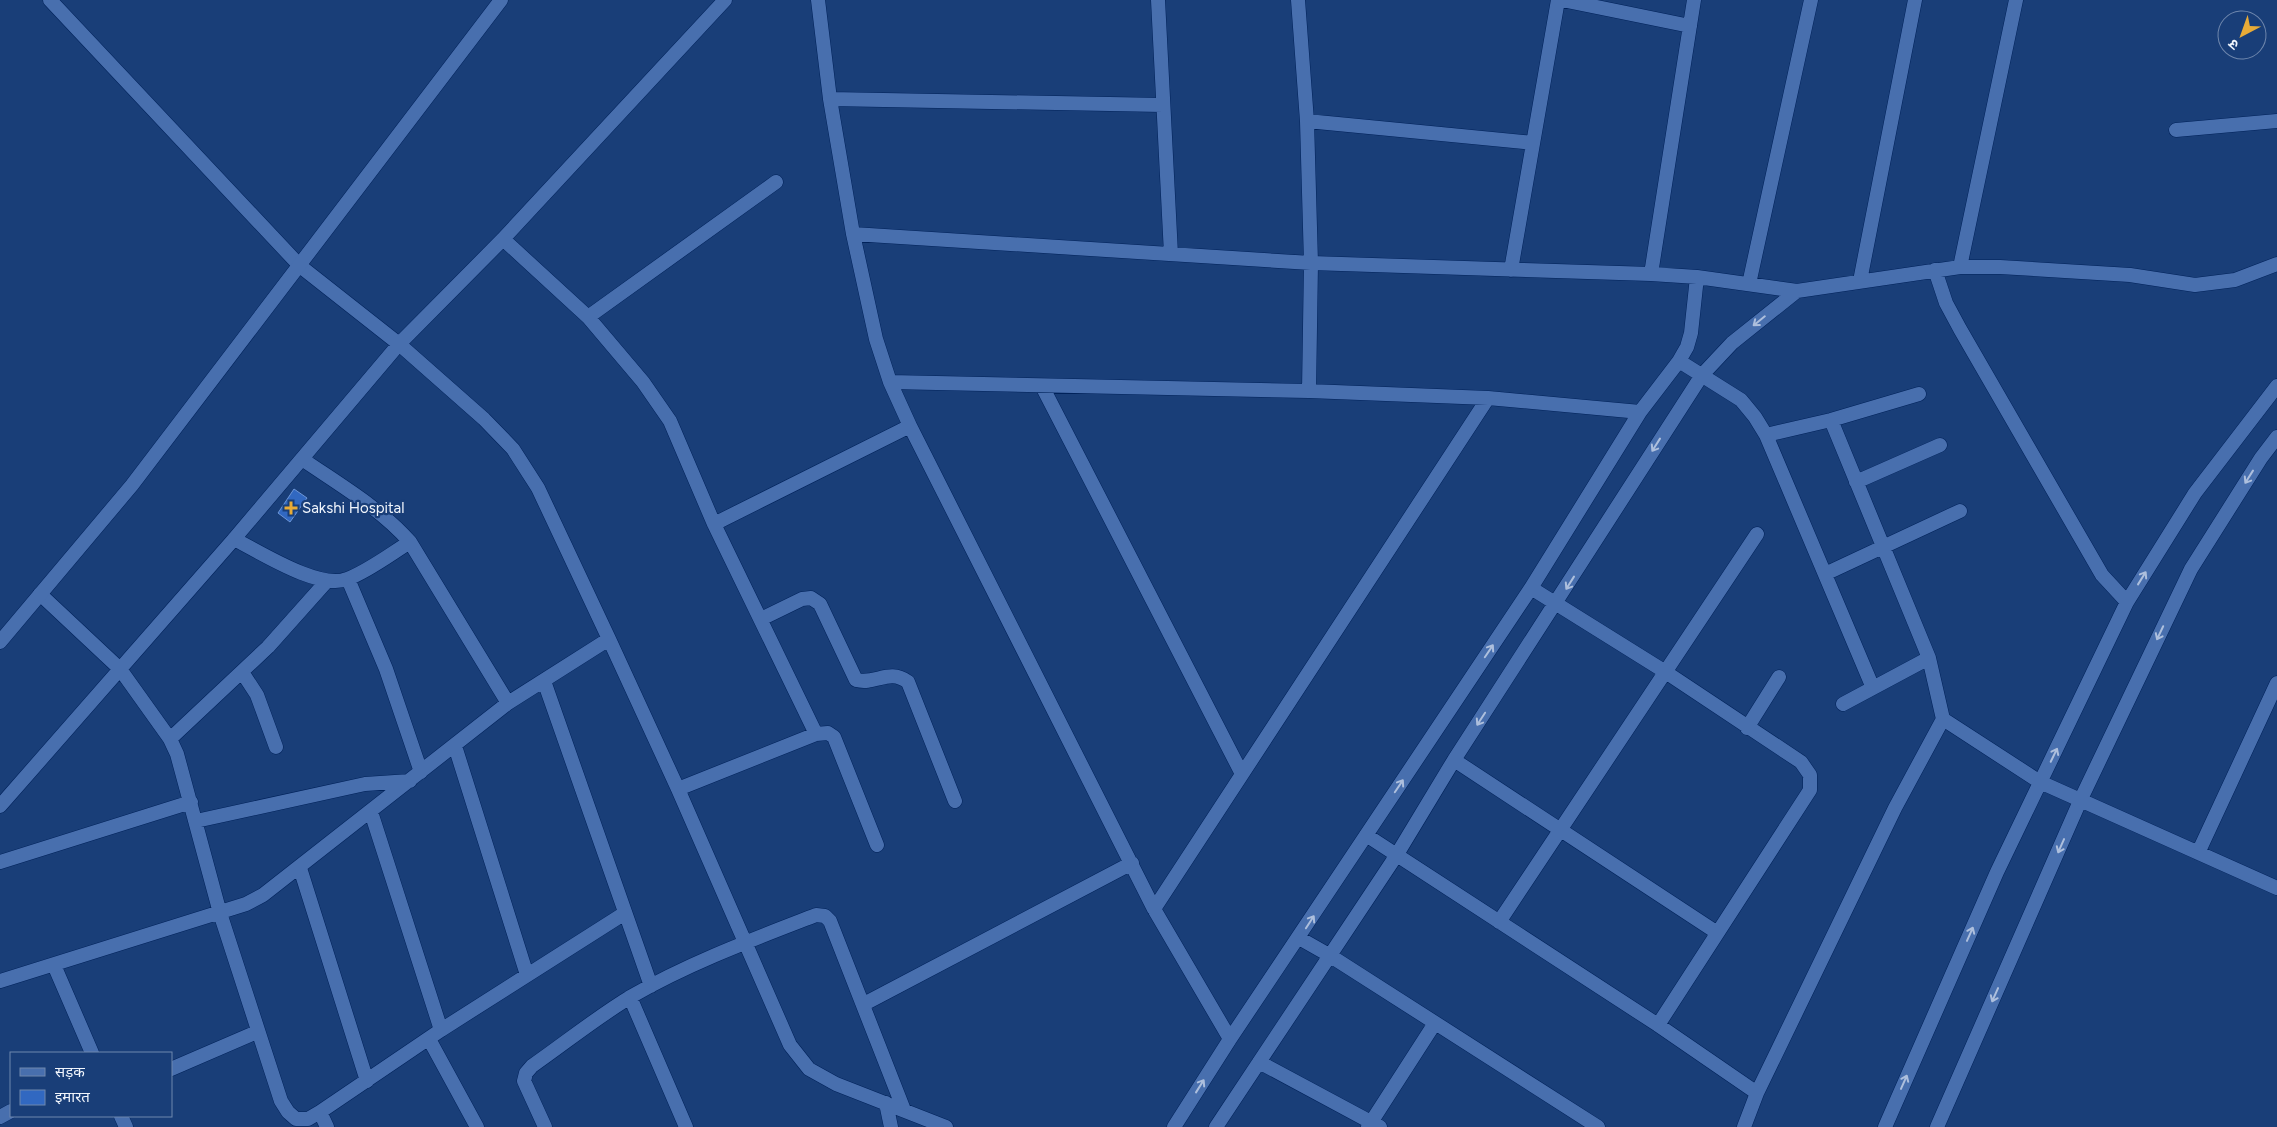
<svg xmlns="http://www.w3.org/2000/svg" width="2277" height="1127" viewBox="0 0 2277 1127" font-family="Figtree,'Noto Sans Devanagari',sans-serif">
<rect width="100%" height="100%" fill="#193e78"/>
<path fill="#3168c1" stroke="#6d96d7" d="M 294,489 L 307,498 L 290,522 L 278,513 Z"/>
<g fill="none" stroke-linecap="round" stroke-linejoin="round">
<g stroke="#00225a" stroke-width="15">
<path id="minor" d="M 50,0 L 300,266 L 399,344 L 484,419 L 513,449 L 538,488 L 609,639 L 678,789 L 790,1045 L 809,1069 L 836,1084 L 946,1127
M 818,0 L 830,99 L 853,234 L 876,339 L 890,382 L 910,426 L 1154,909 L 1230,1039
M 1158,0 L 1171,254
M 1298,0 L 1307,121 L 1311,263 L 1309,391
M 1562,0 L 1690,26
M 830,99 L 1163,105
M 1307,121 L 1533,143
M 2176,130 L 2277,121
M 853,234 L 1311,263 L 1651,274 L 1697,277 L 1797,291 L 1960,267 L 2000,267 L 2130,275 L 2195,285 L 2235,280 L 2277,264
M 503,239 L 588,317 L 643,382 L 670,421 L 714,524 L 816,734
M 1960,267 L 2016,0
M 1511,270 L 1558,0
M 1935,270 L 1946,303 L 1960,329 L 2102,575 L 2127,602
M 1651,274 L 1694,0
M 1860,281 L 1915,0
M 1749,284 L 1811,0
M 588,317 L 776,182
M 1679,361 L 1741,400 L 1755,417 L 1766,435 L 1873,688
M 890,382 L 1309,391 L 1488,398 L 1640,412
M 1042,386 L 1242,774
M 1766,435 L 1831,420 L 1919,394
M 302,459 C 340,485 380,508 410,542 L 508,703
M 1856,482 L 1940,445
M 714,524 L 910,426
M 234,539 C 260,552 319,590 347,579 C 367,572 392,553 410,542
M 1825,574 L 1960,511
M 348,579 L 386,669 L 421,772
M 1531,588 L 1664,671 L 1801,762 L 1810,775 L 1810,790 L 1658,1025
M 40,594 L 120,669 L 170,739 L 177,754 L 220,913 L 281,1101 L 288,1112 L 296,1119 L 308,1119 L 320,1112 L 441,1030 L 625,913
M 761,619 L 802,599 L 811,598 L 820,604 L 856,680 C 876,685 889,668 908,682 L 955,801
M 242,672 L 257,695 L 276,747
M 544,681 L 651,986
M 1843,704 L 1929,658
M 1943,719 L 2040,782 L 2277,888
M 1747,728 L 1779,677
M 170,739 L 268,647 L 326,582
M 455,746 L 527,975
M 1454,760 L 1716,932
M 678,789 L 816,734 L 828,733 L 834,737 L 877,845
M 0,806 L 234,539 L 399,344 L 503,239 L 725,0
M 371,812 L 441,1030
M 196,821 L 365,784 L 410,781
M 1366,835 L 1658,1025 L 1757,1093
M 2198,853 L 2277,683
M 0,862 L 191,802
M 300,868 L 367,1081
M 1154,909 L 1488,398
M 1499,922 L 1757,534
M 1299,938 L 1329,955 L 1598,1127
M 54,965 L 92,1053
M 0,981 L 246,904 L 263,895 L 508,703 L 609,639
M 630,997 L 686,1127
M 864,1004 L 1132,863
M 429,1039 L 477,1127
M 1259,1062 L 1380,1127
M 171,1069 L 257,1032
M 886,1103 L 891,1127
M 320,1112 L 327,1127
M 121,1116 L 126,1127
M 0,1117 L 11,1111
M 545,1127 L 524,1081 L 526,1073 L 532,1066 C 565,1043 597,1017 632,996 C 689,963 754,939 816,915 L 825,916 L 830,921 L 904,1110
M 1174,1127 L 1230,1039 L 1531,588 L 1640,412 L 1679,361 L 1687,347 L 1691,333 L 1697,277
M 1216,1127 L 1396,856 L 1454,760 L 1702,375 L 1732,343 L 1797,291
M 1368,1127 L 1435,1023
M 1744,1127 L 1757,1093 L 1895,808 L 1943,719 L 1929,658 L 1831,420
M 1885,1127 L 1997,872 L 2127,602 L 2195,493 L 2277,386
M 1937,1127 L 2080,801 L 2191,569 L 2261,458 L 2277,437"/>
</g>
<g stroke="#00225a" stroke-width="15">
<path id="tertiary" d="M 0,642 L 132,485 L 501,0"/>
</g>
<use href="#minor" stroke="#486fae" stroke-width="14"/>
<use href="#tertiary" stroke="#486fae" stroke-width="14"/>
</g>
<defs><path id="oneway-shaft" d="M-6 0H5M1.5-3L5.5 0L1.5 3" fill="none" stroke-width="1.6" stroke-linecap="round" stroke-linejoin="round" transform="scale(1.25)"/></defs>
<g stroke="#adbfdd">
<use href="#oneway-shaft" transform="translate(1759 321) rotate(141)"/>
<use href="#oneway-shaft" transform="translate(1656 445) rotate(122)"/>
<use href="#oneway-shaft" transform="translate(2249 477) rotate(122)"/>
<use href="#oneway-shaft" transform="translate(2142 578) rotate(-58)"/>
<use href="#oneway-shaft" transform="translate(1570 583) rotate(122)"/>
<use href="#oneway-shaft" transform="translate(2160 633) rotate(115)"/>
<use href="#oneway-shaft" transform="translate(1489 651) rotate(-56)"/>
<use href="#oneway-shaft" transform="translate(1481 719) rotate(123)"/>
<use href="#oneway-shaft" transform="translate(2054 755) rotate(-64)"/>
<use href="#oneway-shaft" transform="translate(1399 786) rotate(-56)"/>
<use href="#oneway-shaft" transform="translate(2061 846) rotate(114)"/>
<use href="#oneway-shaft" transform="translate(1310 922) rotate(-57)"/>
<use href="#oneway-shaft" transform="translate(1970 934) rotate(-66)"/>
<use href="#oneway-shaft" transform="translate(1995 995) rotate(114)"/>
<use href="#oneway-shaft" transform="translate(1904 1082) rotate(-66)"/>
<use href="#oneway-shaft" transform="translate(1200 1086) rotate(-58)"/>
</g>
<path fill="#e8ab37" stroke="#193e78" stroke-width="2" d="M288.5 500.5h5v5h5v5h-5v5h-5v-5h-5v-5h5z"/>
<g text-anchor="middle" dominant-baseline="central" stroke-width="4.5" stroke-linejoin="round" paint-order="stroke">
<g font-size="15" fill="#f0f5fc" stroke="#193e78" text-anchor="start">
<text x="302" y="508">Sakshi Hospital</text>
</g>
</g>
<rect x="10" y="1052" width="162" height="65" fill="#193e78" stroke="#6f87ad"/>
<rect x="20" y="1068" width="25" height="8" fill="#486fae" stroke="#6f87ad"/>
<text x="55" y="1077" font-size="15" fill="#f0f5fc">सड़क</text>
<rect x="20" y="1090" width="25" height="15" fill="#3168c1" stroke="#6f87ad"/>
<text x="55" y="1102" font-size="15" fill="#f0f5fc">इमारत</text>
<g transform="translate(2242 35) rotate(221)"><circle r="24" fill="#193e78" stroke="#6f87ad"/>
<path d="M0-4L9 19L0 12L-9 19Z" fill="#e8ab37"/>
<text y="-8" font-size="14" font-weight="bold" text-anchor="middle" fill="#f0f5fc">उ</text>
</g>
</svg>
